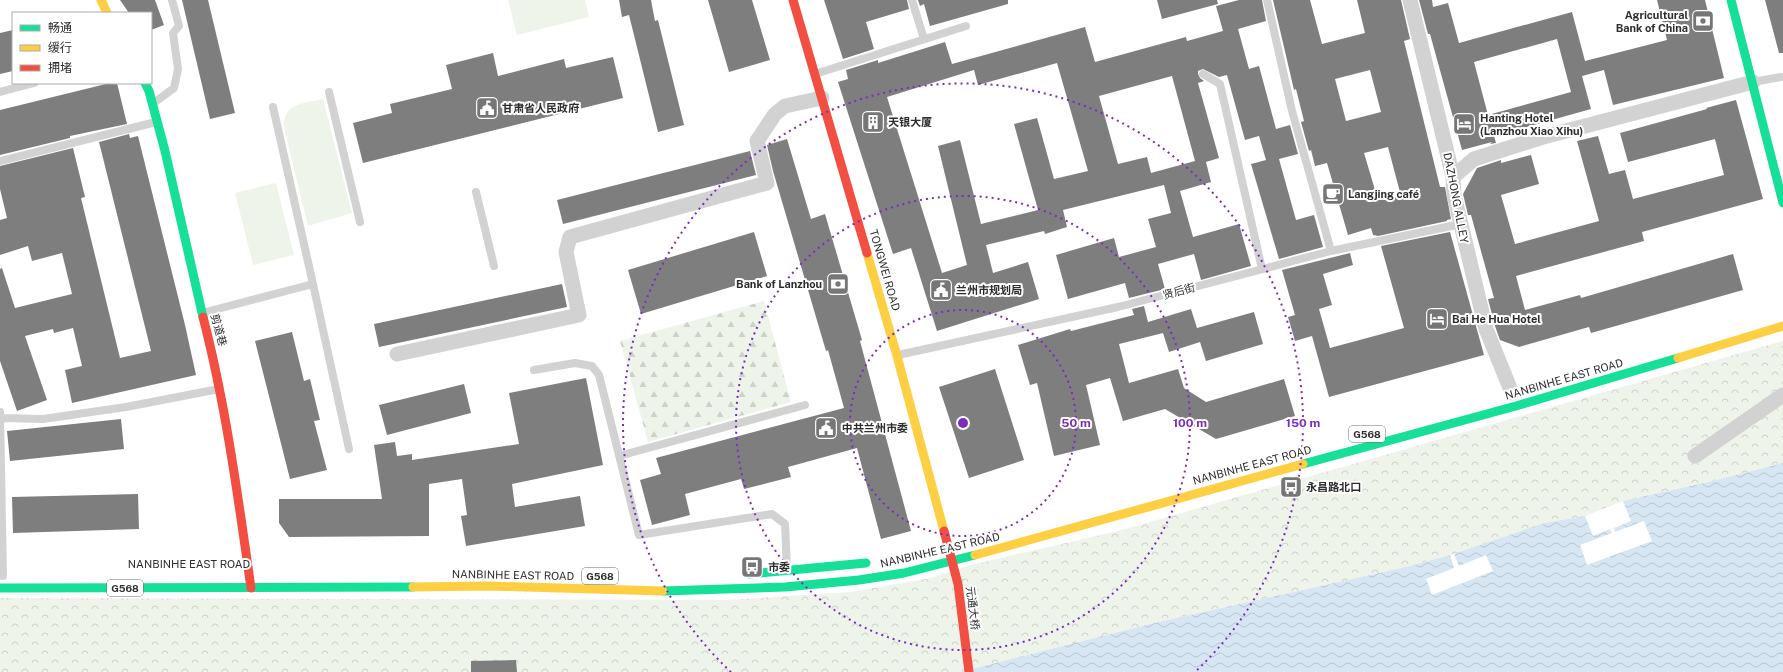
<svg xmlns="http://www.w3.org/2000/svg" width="1783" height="672" viewBox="0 0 1783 672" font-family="'Public Sans','Noto Sans SC',sans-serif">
<defs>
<pattern id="forest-firs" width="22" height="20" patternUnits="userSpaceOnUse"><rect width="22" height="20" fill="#eff4ea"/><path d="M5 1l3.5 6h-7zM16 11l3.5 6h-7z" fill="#cdd2c9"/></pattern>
<pattern id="park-crowns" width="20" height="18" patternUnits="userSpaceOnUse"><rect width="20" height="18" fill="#eff4ea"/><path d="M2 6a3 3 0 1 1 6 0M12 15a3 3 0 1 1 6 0" fill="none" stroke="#cdd2c9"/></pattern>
<pattern id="water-waves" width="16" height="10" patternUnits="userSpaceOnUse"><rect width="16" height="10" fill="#d6e6f2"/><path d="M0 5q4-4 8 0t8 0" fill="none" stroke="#b8c6d0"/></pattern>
</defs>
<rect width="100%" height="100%" fill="#fff"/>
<path fill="#eff4ea" d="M 508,0 L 585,0 L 589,17 L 517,35 Z
M 323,99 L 352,213 L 308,226 L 284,127 C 284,102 303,104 323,99 Z
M 276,183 L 294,255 L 253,265 L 235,193 Z"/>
<path fill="url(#forest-firs)" d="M 764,301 L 791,402 L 648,442 L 620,341 Z"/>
<path fill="url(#park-crowns)" d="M 1783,341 L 1783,463 L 1708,482 L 1623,501 L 1585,516 L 1544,523 L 1450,555 L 1406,567 L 1154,623 L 960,672 L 0,672 L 0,598 L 725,600 L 850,592 L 931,578 L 971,565 L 1122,530 Z"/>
<path fill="url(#water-waves)" d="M 1783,463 L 1783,672 L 960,672 L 1154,623 L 1406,567 L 1450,555 L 1544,523 L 1585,516 L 1623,501 L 1708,482 Z"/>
<path fill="#fff" d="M 1623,501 L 1631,521 L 1614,528 L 1615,532 L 1644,521 L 1652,541 L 1587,565 L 1580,545 L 1612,533 L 1610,529 L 1593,536 L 1585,516 Z
M 1454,554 L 1459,566 L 1486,555 L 1493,571 L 1432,595 L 1426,579 L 1454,568 L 1450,555 Z"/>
<path fill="#7e7e7e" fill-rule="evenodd" d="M 120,0 L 155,0 L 164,25 L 151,30 L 151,13 L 129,13 Z
M 182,0 L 208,0 L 235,113 L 210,119 Z
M 619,0 L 651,0 L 655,21 L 658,20 L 684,125 L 658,132 L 629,15 L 622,17 Z
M 708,0 L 752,0 L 770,60 L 729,72 Z
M 824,0 L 907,0 L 909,9 L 866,22 L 874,49 L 843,59 Z
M 918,0 L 1008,0 L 1008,4 L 930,26 L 924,4 L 920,6 Z
M 1157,0 L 1217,0 L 1218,4 L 1162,19 Z
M 1239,0 L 1262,0 L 1266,21 L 1238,29 L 1249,69 L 1259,66 L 1276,129 L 1290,125 L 1298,154 L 1279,159 L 1296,220 L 1314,215 L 1323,247 L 1279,259 L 1251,164 L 1266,160 L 1259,136 L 1245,140 L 1227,75 L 1219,77 L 1203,69 L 1198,71 L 1198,74 L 1200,78 L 1204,81 L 1198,83 L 1219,158 L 1206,162 L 1211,182 L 1180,191 L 1193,237 L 1239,224 L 1251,266 L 1201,280 L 1194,254 L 1158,264 L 1165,289 L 1129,298 L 1125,283 L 1068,299 L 1056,255 L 1114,238 L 1119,257 L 1156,247 L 1148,219 L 1171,213 L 1164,185 L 1063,210 L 1067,227 L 1045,234 L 1044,231 L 986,245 L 993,273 L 1028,262 L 1039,299 L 937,331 L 911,248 L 893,254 L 838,82 L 848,79 L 846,70 L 878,60 L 878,63 L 945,42 L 952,64 L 1085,27 L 1095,62 L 1186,37 L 1187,41 L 1223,31 L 1216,6 ZM 1057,63 L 1088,171 L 1054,179 L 1037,118 L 1014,124 L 1038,210 L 981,224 L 960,140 L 938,146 L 967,265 L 942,273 L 887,97 L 974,70 L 978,85 ZM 1172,76 L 1195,161 L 1151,173 L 1147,157 L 1118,164 L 1099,96 Z
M 1273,0 L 1310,0 L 1322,44 L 1365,33 L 1357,0 L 1401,0 L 1410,39 L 1404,41 L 1440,187 L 1445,187 L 1451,219 L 1447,220 L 1447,221 L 1378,236 L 1373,235 L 1371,228 L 1348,235 L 1327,163 L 1315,166 L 1311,150 L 1309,151 L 1301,122 L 1304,121 L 1296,89 L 1294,90 ZM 1370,70 L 1381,112 L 1346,121 L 1335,79 ZM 1388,147 L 1401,196 L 1378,200 L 1364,153 Z
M 1419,0 L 1432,0 L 1433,7 L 1448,3 L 1459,43 L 1572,12 L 1585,61 L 1667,40 L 1657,0 L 1705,0 L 1724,78 L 1613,105 L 1604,70 L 1582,76 L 1591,109 L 1494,136 L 1496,143 L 1490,144 L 1492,142 L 1462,150 L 1430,34 L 1428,34 ZM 1557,39 L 1571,92 L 1488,115 L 1474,62 Z
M 1765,0 L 1783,0 L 1783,53 L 1779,53 Z
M 13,30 L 13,71 L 0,74 L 0,33 Z
M 493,53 L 498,76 L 564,59 L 566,68 L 613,57 L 623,98 L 363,163 L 353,123 L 392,113 L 390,104 L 452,89 L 446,65 Z
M 110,83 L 117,83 L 127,124 L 70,136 L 70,138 L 0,155 L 0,110 Z
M 1736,100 L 1763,199 L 1642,232 L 1644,241 L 1516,276 L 1525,310 L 1580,295 L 1581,298 L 1733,254 L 1743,290 L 1591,333 L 1589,327 L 1519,347 L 1500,340 L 1495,326 L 1488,299 L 1494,298 L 1471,215 L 1468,215 L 1463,194 L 1477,168 L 1501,160 L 1501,163 L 1531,155 L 1539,184 L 1501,195 L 1515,244 L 1599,221 L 1577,141 L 1598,136 L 1609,174 L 1625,170 L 1633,199 L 1724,175 L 1715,139 L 1628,162 L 1620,133 L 1707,109 L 1706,108 Z
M 129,134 L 130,138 L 138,136 L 185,325 L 196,375 L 72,403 L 65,370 L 82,366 L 73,328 L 54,333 L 53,329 L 25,336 L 47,400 L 17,411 L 0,361 L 0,269 L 2,268 L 15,308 L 72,294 L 62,253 L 32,261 L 28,246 L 0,255 L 0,220 L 7,218 L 0,189 L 0,166 L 73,148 L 85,197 L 81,198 L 120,358 L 151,351 L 99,142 Z
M 787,139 L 811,219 L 825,214 L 862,340 L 860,341 L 911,531 L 881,539 L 857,448 L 788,467 L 791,477 L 744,489 L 741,479 L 685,494 L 690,515 L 652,525 L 640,480 L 661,474 L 656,458 L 844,408 L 828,350 L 826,351 L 773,171 L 767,145 Z
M 750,151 L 756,175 L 563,224 L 557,200 Z
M 754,232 L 767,276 L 641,314 L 628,270 Z
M 1450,232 L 1484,355 L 1329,397 L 1312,336 L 1295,341 L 1288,317 L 1295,315 L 1282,270 L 1350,253 L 1353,265 L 1323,274 L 1332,305 L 1319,309 L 1330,348 L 1404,328 L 1381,246 Z
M 562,284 L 567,307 L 379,347 L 374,324 Z
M 1144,306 L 1148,322 L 1191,309 L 1197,328 L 1254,312 L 1263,344 L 1206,361 L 1200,342 L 1169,352 L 1163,333 L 1119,344 L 1129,383 L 1178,369 L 1184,388 L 1206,402 L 1284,379 L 1295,416 L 1216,439 L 1165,409 L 1123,421 L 1110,378 L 1086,385 L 1100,445 L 1054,456 L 1037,383 L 1030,385 L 1018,345 L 1070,329 L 1071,331 L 1134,315 L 1132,309 Z
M 292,332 L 304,381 L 310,379 L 320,420 L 314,421 L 327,470 L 290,479 L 255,341 Z
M 995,369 L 1024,460 L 969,478 L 939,387 Z
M 586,378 L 603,465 L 512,484 L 515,507 L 580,496 L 585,526 L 466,546 L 461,516 L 467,515 L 462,479 L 429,484 L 429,536 L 289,537 L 279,523 L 279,499 L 382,499 L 374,445 L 395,442 L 397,456 L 412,454 L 412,460 L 519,444 L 509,393 Z
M 464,384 L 471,413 L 387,435 L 379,405 Z
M 121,419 L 124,449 L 10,461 L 7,431 Z
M 138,494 L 139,529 L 13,533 L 12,497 Z
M 516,660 L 517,672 L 471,672 L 471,661 Z"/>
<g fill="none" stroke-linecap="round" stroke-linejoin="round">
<path stroke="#d2d2d2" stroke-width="8" d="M 912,0 L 924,39
M 1267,0 L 1292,111 L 1331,251
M 815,74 L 966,26
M 1203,74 L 1220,84 L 1262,269
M 1753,82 L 1781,77
M 0,92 L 34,83
M 329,92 L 360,222
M 155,102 L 174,88 L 178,69 L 173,33 L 179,26 L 172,0
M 0,161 L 156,122
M 476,192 L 494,266
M 313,284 L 349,449
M 202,313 L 313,284 L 273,107
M 898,355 L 1118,307 L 1331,251 L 1461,224
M 534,370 L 575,363 L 592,366 L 599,375 L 639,535 L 772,514 L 785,524 L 787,570
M 0,412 L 3,576
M 0,418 L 43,419 L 126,407 L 219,389
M 619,456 L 805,405"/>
<path stroke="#d2d2d2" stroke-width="15" d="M 1410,0 L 1453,177 L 1454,195 L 1486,329 L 1512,393
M 1453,177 L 1474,159 L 1543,137 L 1753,82
M 397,354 L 579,315 L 566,252 L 570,237 L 767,183 L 757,141 L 775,114 L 785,106 L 822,98
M 1695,456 L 1783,395"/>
<path stroke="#16e098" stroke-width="9" d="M 1731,0 L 1783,203
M 145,83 L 149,91 L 165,151 L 203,317
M 1303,464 L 1516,406 L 1678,358
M 749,574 L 866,563
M 0,588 L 413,587
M 663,591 L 785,587 L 859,580 L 904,573 L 975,555"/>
<path stroke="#ffcf43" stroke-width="9" d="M 101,0 L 107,13
M 867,253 L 897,356 L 944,531
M 1678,358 L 1783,326
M 975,555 L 1303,464
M 413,587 L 488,586 L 663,591"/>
<path stroke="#f24e42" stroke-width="9" d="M 793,0 L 867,253
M 203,317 C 226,406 238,497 251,588
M 944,531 L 958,584 L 969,672"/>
</g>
<g fill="none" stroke="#7b2cbf" stroke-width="2" stroke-dasharray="2 4">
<circle cx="963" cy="423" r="113"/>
<circle cx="963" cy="423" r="227"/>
<path d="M731 672A340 340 0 1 1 1195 672"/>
</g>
<defs>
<g id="bank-square" transform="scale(1.15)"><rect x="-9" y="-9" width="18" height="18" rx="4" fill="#767676" stroke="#fff"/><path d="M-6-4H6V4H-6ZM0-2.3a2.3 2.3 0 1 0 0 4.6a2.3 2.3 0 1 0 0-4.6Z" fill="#fff"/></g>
<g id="civic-square" transform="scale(1.15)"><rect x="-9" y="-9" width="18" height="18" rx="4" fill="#767676" stroke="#fff"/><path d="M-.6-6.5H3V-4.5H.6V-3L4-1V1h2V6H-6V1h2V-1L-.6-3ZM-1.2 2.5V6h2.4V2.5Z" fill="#fff"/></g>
<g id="building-square" transform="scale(1.15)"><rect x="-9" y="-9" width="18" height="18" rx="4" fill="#767676" stroke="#fff"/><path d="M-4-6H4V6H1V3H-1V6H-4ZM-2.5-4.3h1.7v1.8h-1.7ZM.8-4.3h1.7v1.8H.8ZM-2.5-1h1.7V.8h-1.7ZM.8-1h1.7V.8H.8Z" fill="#fff"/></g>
<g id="hotel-square" transform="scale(1.15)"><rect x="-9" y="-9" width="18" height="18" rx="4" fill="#767676" stroke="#fff"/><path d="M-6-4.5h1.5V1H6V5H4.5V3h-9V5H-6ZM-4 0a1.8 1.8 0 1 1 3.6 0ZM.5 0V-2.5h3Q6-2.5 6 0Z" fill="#fff"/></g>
<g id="cafe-square" transform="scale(1.15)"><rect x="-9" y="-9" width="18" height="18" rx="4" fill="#767676" stroke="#fff"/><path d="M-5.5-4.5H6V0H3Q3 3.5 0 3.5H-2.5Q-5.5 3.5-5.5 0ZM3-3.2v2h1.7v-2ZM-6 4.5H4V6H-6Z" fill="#fff"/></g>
<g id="bus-square" transform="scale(1.15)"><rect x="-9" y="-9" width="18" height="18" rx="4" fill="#767676" stroke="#fff"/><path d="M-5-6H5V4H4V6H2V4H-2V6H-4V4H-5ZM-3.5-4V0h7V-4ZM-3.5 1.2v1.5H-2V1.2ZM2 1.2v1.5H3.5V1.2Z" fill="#fff"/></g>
</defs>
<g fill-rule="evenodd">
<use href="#bank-square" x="1703" y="21"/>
<use href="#civic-square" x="487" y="108"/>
<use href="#building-square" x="873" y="122"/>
<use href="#hotel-square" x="1464" y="124"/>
<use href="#cafe-square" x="1333" y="194"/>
<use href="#bank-square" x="838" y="284"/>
<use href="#civic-square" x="941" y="290"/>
<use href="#hotel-square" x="1437" y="319"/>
<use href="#civic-square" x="826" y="428"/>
<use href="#bus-square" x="1291" y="487"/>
<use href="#bus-square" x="752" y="567"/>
</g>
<g text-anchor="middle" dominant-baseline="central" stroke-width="4" stroke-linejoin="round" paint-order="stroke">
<g fill="#fff" stroke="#6c6c6c" stroke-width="1">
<rect x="1349" y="426" width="36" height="16" rx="3"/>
<rect x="582" y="568" width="36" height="16" rx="3"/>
<rect x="107" y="580" width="36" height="16" rx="3"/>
</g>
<g font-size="10" font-weight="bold" fill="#2d2d2d">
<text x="1367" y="434">G568</text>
<text x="600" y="576">G568</text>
<text x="125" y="588">G568</text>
</g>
<g font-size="11" font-weight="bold" fill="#2d2d2d" stroke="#fff" text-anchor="start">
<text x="1688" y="15" text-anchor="end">Agricultural<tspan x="1688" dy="13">Bank of China</tspan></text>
<text x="502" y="108">甘肃省人民政府</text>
<text x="1480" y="118">Hanting Hotel<tspan x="1480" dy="13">(Lanzhou Xiao Xihu)</tspan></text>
<text x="888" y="122">天银大厦</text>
<text x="1348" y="194">Langjing café</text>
<text x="822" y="284" text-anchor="end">Bank of Lanzhou</text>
<text x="956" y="290">兰州市规划局</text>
<text x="1452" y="319">Bai He Hua Hotel</text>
<text x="842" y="428">中共兰州市委</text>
<text x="1306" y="487">永昌路北口</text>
<text x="768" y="567">市委</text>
</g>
<g font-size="11" fill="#2d2d2d" stroke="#fff">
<text transform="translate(1456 198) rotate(79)">DAZHONG ALLEY</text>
<text transform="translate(885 270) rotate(74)">TONGWEI ROAD</text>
<text transform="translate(1179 291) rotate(-15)">贤后街</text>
<text transform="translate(219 330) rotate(75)">剪道巷</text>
<text transform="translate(1564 379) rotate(-16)">NANBINHE EAST ROAD</text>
<text transform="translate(1252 465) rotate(-15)">NANBINHE EAST ROAD</text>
<text transform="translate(940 550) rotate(-13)">NANBINHE EAST ROAD</text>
<text x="189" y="564">NANBINHE EAST ROAD</text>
<text transform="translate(513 575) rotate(1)">NANBINHE EAST ROAD</text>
<text transform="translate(973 608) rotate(83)">元通大桥</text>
</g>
</g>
<circle cx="963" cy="423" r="6" fill="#7b2cbf" stroke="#fff" stroke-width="2"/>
<g font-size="12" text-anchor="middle" font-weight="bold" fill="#7b2cbf" stroke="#fff" stroke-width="4" stroke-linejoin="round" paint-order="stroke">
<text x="1076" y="427">50 m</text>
<text x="1190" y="427">100 m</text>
<text x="1303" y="427">150 m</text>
</g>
<rect x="12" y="12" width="140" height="72" fill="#ffffff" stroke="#ababab"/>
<rect x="20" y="25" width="20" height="6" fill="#16e098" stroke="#ababab"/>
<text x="48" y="32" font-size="12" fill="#2d2d2d">畅通</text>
<rect x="20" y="45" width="20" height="6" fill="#ffcf43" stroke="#ababab"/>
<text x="48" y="52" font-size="12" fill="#2d2d2d">缓行</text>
<rect x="20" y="65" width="20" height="6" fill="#f24e42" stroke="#ababab"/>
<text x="48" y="72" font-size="12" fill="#2d2d2d">拥堵</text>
</svg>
